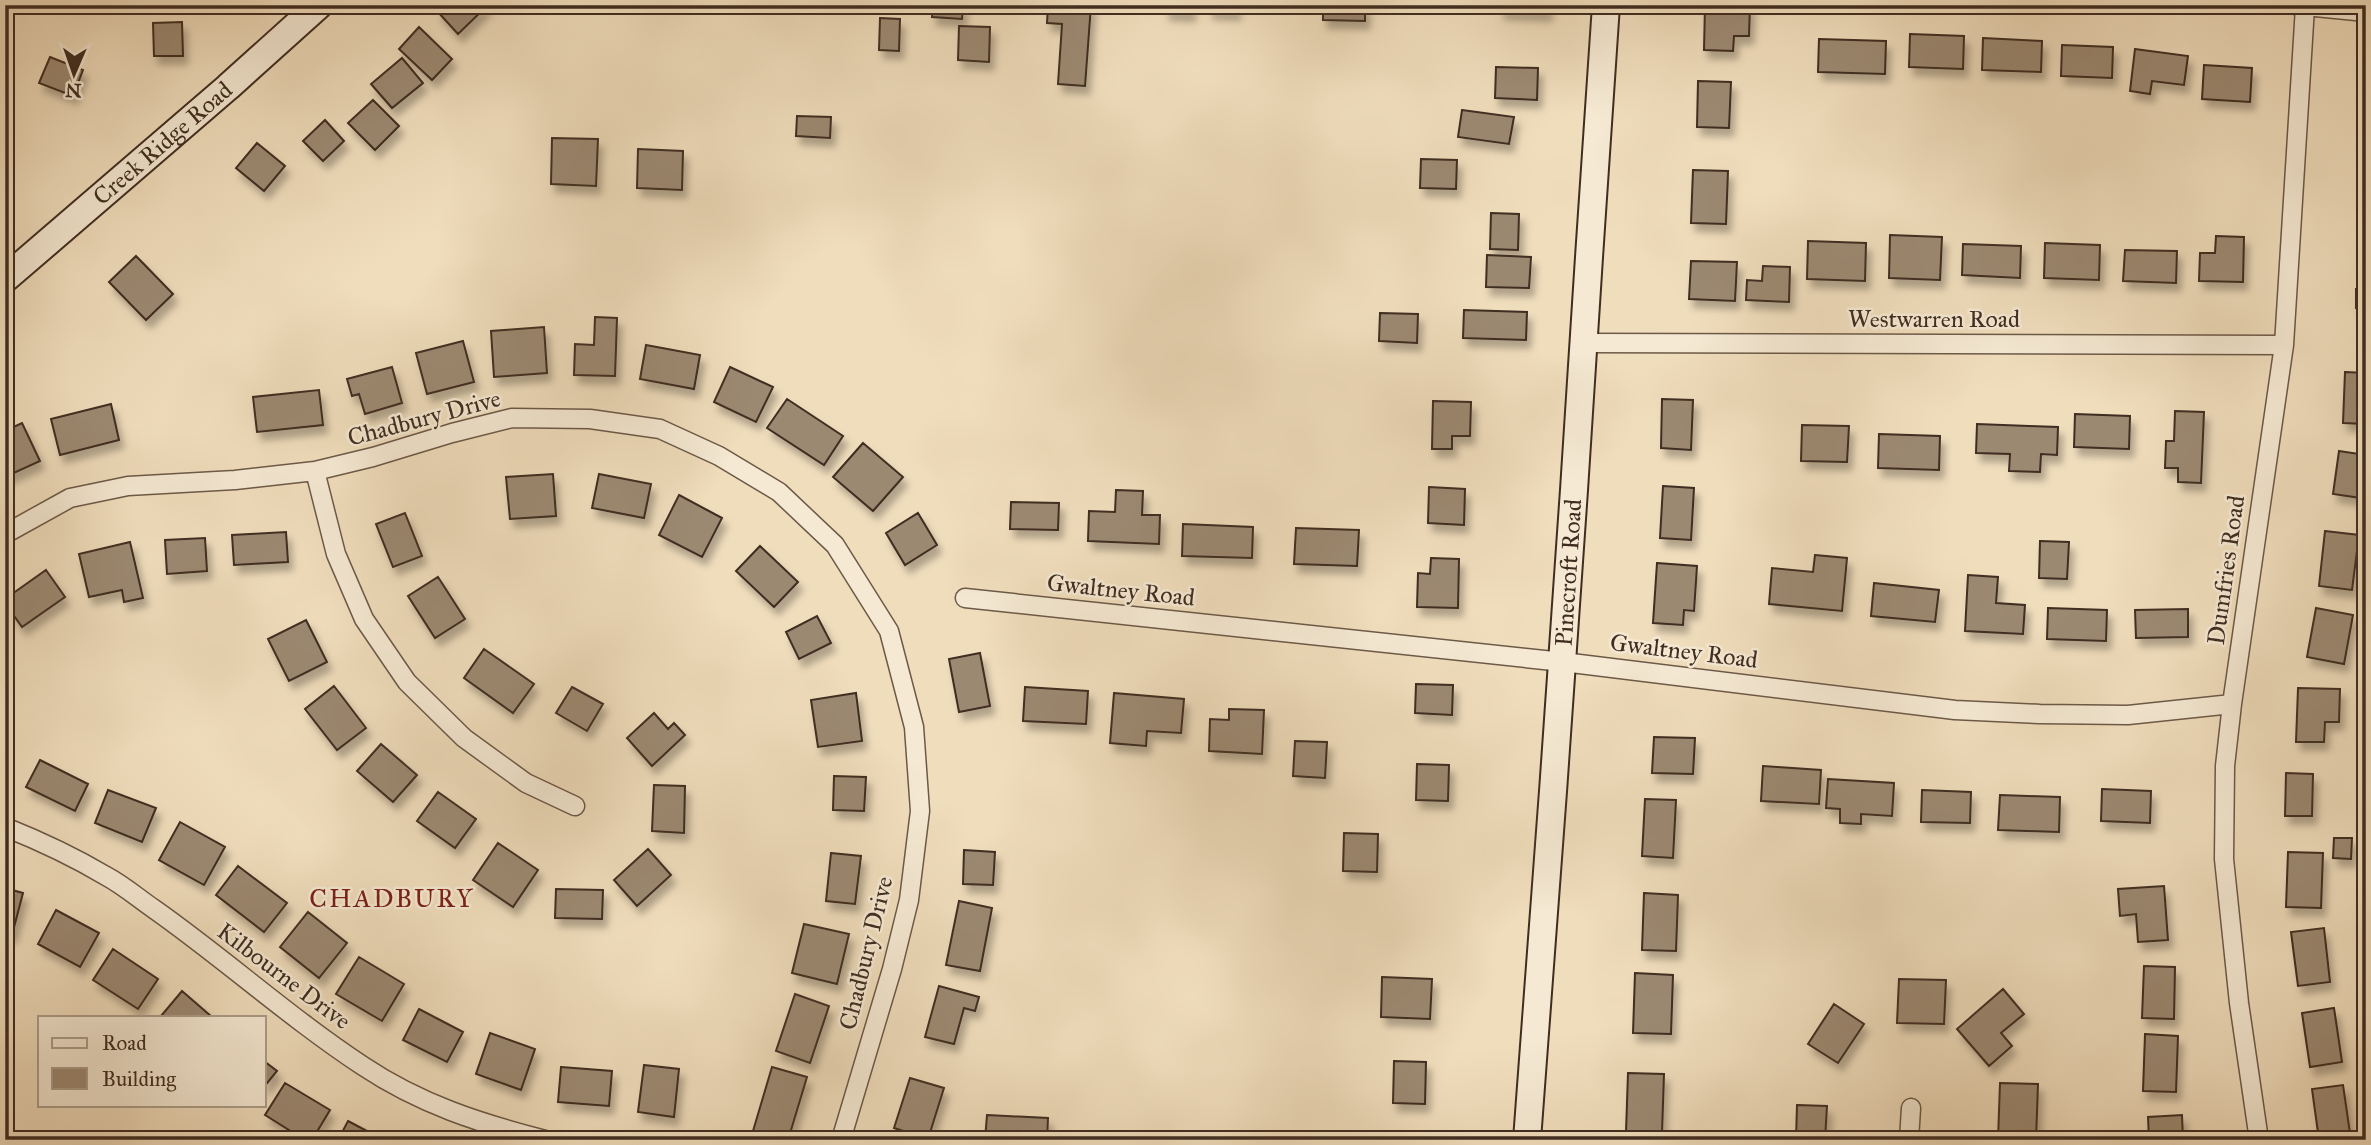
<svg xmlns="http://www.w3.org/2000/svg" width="2371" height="1145" viewBox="0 0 2371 1145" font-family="'IM FELL Great Primer',serif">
<defs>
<filter id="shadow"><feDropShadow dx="4.5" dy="8" stdDeviation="3.5" flood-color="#0004"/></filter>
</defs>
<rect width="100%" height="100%" fill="#f0ddbc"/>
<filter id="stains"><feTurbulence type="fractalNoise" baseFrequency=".00286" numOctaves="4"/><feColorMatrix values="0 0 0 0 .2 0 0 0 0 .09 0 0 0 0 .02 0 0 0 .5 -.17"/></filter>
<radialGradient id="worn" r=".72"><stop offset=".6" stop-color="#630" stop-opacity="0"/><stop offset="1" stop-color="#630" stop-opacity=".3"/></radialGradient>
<path fill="#9c8972" stroke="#402d21" stroke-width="2" filter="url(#shadow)" d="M 443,5 L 488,5 L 458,34 L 437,11 Z
M 933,5 L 963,5 L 962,19 L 932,17 Z
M 1048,5 L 1091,5 L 1085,86 L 1058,84 L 1062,24 L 1047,23 Z
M 1165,5 L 1191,5 L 1191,13 L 1165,12 Z
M 1209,5 L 1236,5 L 1236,12 L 1209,11 Z
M 1323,5 L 1365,5 L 1365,21 L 1323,20 Z
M 1500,5 L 1548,5 L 1547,13 L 1500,11 Z
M 1705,5 L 1750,5 L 1749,36 L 1734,36 L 1733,51 L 1704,50 Z
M 880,18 L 900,19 L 899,51 L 879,50 Z
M 182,22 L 183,56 L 154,56 L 153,23 Z
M 959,26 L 990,27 L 989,62 L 958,60 Z
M 419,27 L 452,59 L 432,80 L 399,49 Z
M 1910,34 L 1964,36 L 1963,69 L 1909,67 Z
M 1983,38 L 2042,41 L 2041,72 L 1982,70 Z
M 1819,39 L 1886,41 L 1885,74 L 1818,72 Z
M 2062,45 L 2113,47 L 2112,78 L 2061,76 Z
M 2135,49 L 2188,56 L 2184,85 L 2152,81 L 2150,94 L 2130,91 Z
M 50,57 L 83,70 L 73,96 L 39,83 Z
M 402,58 L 423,83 L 392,108 L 371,84 Z
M 2204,65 L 2252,68 L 2250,102 L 2202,99 Z
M 1496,67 L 1538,68 L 1537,100 L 1495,98 Z
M 1698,81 L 1731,82 L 1729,128 L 1697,127 Z
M 2364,97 L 2366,97 L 2366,181 L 2361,181 Z
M 373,100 L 399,126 L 375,150 L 348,123 Z
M 1462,110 L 1514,117 L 1509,144 L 1458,137 Z
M 797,116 L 831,117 L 830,138 L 796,136 Z
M 325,120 L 344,141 L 323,161 L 303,141 Z
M 552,138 L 598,139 L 596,186 L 551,184 Z
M 257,143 L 285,166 L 264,191 L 236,168 Z
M 638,149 L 683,151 L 682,190 L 637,188 Z
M 1421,159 L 1457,160 L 1456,189 L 1420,188 Z
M 1693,170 L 1728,171 L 1726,224 L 1691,223 Z
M 2361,202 L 2366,203 L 2366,262 L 2359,262 Z
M 1491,213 L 1519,214 L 1518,250 L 1490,249 Z
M 1890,235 L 1942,237 L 1940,280 L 1889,278 Z
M 2216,236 L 2244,237 L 2243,282 L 2199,281 L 2200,253 L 2215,253 Z
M 1808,241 L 1866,243 L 1865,281 L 1807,279 Z
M 2045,243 L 2100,245 L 2099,280 L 2044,278 Z
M 1963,244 L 2021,246 L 2020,278 L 1962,275 Z
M 2125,250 L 2177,251 L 2176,283 L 2123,281 Z
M 1487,255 L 1531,257 L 1529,288 L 1486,287 Z
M 136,256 L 173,294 L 146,320 L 109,282 Z
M 1691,261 L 1737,262 L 1735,301 L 1689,299 Z
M 1763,266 L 1790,267 L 1789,302 L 1746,300 L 1747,280 L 1762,281 Z
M 2356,289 L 2366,290 L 2366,347 L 2363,347 L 2364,308 L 2356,308 Z
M 1464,310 L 1527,312 L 1526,340 L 1463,338 Z
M 1380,313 L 1418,314 L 1417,343 L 1379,341 Z
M 595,317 L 617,318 L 615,376 L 574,375 L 575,344 L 594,345 Z
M 544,327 L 547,373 L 494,377 L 491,331 Z
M 463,341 L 474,382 L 427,394 L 416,353 Z
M 646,345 L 700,355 L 694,389 L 640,379 Z
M 392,367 L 402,403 L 365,414 L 359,394 L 352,396 L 347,379 Z
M 730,367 L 773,387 L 756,422 L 714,402 Z
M 2345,372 L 2366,373 L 2366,424 L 2343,423 Z
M 319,390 L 323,425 L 257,432 L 253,397 Z
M 787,399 L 843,436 L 824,465 L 767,428 Z
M 1662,399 L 1693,400 L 1691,450 L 1661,448 Z
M 1433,401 L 1471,402 L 1470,436 L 1452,436 L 1452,449 L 1432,449 Z
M 111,404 L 119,440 L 60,455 L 51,419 Z
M 2175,411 L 2204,412 L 2201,483 L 2178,482 L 2178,468 L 2165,468 L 2166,441 L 2174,441 Z
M 2075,414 L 2130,416 L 2129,449 L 2074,447 Z
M 22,423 L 40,461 L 5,477 L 5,431 Z
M 1977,424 L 2058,427 L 2057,455 L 2041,454 L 2040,472 L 2009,471 L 2010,454 L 1976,453 Z
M 1802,425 L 1849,426 L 1847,462 L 1801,461 Z
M 1879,434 L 1940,436 L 1939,470 L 1878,468 Z
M 863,443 L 903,477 L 873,511 L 833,477 Z
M 2339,451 L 2366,455 L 2361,498 L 2333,494 Z
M 553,474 L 556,516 L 510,519 L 506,477 Z
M 599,474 L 651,484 L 644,518 L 592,508 Z
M 1663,486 L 1694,488 L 1691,540 L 1660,538 Z
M 1429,487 L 1465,489 L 1464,525 L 1428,523 Z
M 1116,490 L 1143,491 L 1142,515 L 1160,515 L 1159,544 L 1088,541 L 1089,511 L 1115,512 Z
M 679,495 L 722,518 L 702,557 L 659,535 Z
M 1011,502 L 1059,503 L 1058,530 L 1010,529 Z
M 405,513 L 422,556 L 393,567 L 376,524 Z
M 918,513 L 937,545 L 905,565 L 886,533 Z
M 1183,524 L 1253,527 L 1252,558 L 1182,556 Z
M 1296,528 L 1359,530 L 1357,566 L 1294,564 Z
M 2325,531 L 2359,535 L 2352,590 L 2319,586 Z
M 286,532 L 288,562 L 234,565 L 232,535 Z
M 205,538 L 207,571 L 167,574 L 165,540 Z
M 2040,541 L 2069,542 L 2067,579 L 2039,578 Z
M 130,542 L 143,598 L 124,602 L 122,590 L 89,597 L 79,554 Z
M 760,546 L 798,582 L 774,607 L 736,571 Z
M 1815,555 L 1847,558 L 1842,611 L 1769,604 L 1772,568 L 1813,572 Z
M 1431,558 L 1459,559 L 1458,608 L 1417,607 L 1418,573 L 1430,574 Z
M 1657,563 L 1697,566 L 1694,611 L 1684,610 L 1683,625 L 1653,623 Z
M 46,570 L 65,597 L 22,627 L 5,603 L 5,599 Z
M 1968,575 L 1998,577 L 1996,603 L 2025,605 L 2023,634 L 1965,631 Z
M 438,577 L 465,619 L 435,638 L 408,596 Z
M 1874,583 L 1939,590 L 1935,622 L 1871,616 Z
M 2048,608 L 2107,610 L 2106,641 L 2047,639 Z
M 2316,608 L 2353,615 L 2344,664 L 2307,657 Z
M 2188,609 L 2188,637 L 2136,638 L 2135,610 Z
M 817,616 L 831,643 L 799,659 L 786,632 Z
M 306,620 L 327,662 L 289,681 L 268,639 Z
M 484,649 L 534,684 L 513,713 L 464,678 Z
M 980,653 L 990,706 L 959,712 L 949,659 Z
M 1416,684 L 1453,685 L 1452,715 L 1415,713 Z
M 334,686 L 366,728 L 337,750 L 305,709 Z
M 572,687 L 603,704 L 587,731 L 556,713 Z
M 1025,687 L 1088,691 L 1086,724 L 1023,721 Z
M 2298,688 L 2340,689 L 2339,722 L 2325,722 L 2324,742 L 2296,742 Z
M 856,693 L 862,741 L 818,747 L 811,700 Z
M 1114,693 L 1184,699 L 1181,733 L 1147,731 L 1146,746 L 1110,743 Z
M 1229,709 L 1264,710 L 1262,754 L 1209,751 L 1210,719 L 1229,720 Z
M 654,713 L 668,729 L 674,723 L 685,735 L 652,766 L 627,738 Z
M 1654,737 L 1695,738 L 1693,774 L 1652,773 Z
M 1295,741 L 1327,742 L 1325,778 L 1293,776 Z
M 381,744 L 417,775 L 393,802 L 357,771 Z
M 40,760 L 88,784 L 75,811 L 26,787 Z
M 1417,764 L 1449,765 L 1448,801 L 1416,800 Z
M 1763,766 L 1821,770 L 1819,804 L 1761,801 Z
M 2286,773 L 2313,774 L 2312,816 L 2285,816 Z
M 834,776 L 866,777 L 864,811 L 833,810 Z
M 1828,779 L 1894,783 L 1892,816 L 1861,814 L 1861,824 L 1840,823 L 1840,809 L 1826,808 Z
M 654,785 L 685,786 L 684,833 L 652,831 Z
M 2102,789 L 2151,791 L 2150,823 L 2101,821 Z
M 108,790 L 156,808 L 142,842 L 95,823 Z
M 1922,790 L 1971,792 L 1970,823 L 1921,822 Z
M 438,792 L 476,819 L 455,848 L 417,821 Z
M 2000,795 L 2060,797 L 2059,832 L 1998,830 Z
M 1645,799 L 1676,800 L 1673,858 L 1642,856 Z
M 180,822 L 225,847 L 204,885 L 159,860 Z
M 1344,833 L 1378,834 L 1377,872 L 1343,871 Z
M 2334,838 L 2352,838 L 2351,859 L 2333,858 Z
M 498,843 L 538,870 L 513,907 L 473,880 Z
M 648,849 L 671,875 L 637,906 L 614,880 Z
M 964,850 L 995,852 L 993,885 L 963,884 Z
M 2288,852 L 2323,853 L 2321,908 L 2286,907 Z
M 831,853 L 861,856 L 855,904 L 826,901 Z
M 238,866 L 287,903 L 264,932 L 216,895 Z
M 2164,886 L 2168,940 L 2138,942 L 2136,914 L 2120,916 L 2118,889 Z
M 5,888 L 23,893 L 12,935 L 5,933 Z
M 556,889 L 603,890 L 602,919 L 555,918 Z
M 1644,893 L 1678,895 L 1676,951 L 1642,950 Z
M 959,901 L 992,908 L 980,971 L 946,965 Z
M 56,910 L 99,933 L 80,967 L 38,944 Z
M 308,912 L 347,943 L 319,978 L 280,947 Z
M 804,924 L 849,934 L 837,984 L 792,973 Z
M 2324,928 L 2330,982 L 2298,986 L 2291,932 Z
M 113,949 L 158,979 L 138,1009 L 93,980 Z
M 359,957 L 404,984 L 382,1021 L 336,994 Z
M 2144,966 L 2175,967 L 2174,1019 L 2142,1018 Z
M 1635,973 L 1673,975 L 1671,1034 L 1633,1033 Z
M 1382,977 L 1432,979 L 1430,1019 L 1381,1017 Z
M 1899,979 L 1946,980 L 1944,1024 L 1897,1023 Z
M 939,986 L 979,997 L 975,1011 L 964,1008 L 954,1044 L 925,1037 Z
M 2003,989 L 2024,1014 L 2001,1033 L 2012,1046 L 1989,1066 L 1957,1029 Z
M 182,991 L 212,1017 L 162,1017 L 161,1016 Z
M 795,994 L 829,1006 L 810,1063 L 776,1051 Z
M 1834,1004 L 1864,1024 L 1838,1063 L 1808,1044 Z
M 2334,1008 L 2342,1062 L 2310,1067 L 2302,1013 Z
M 419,1009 L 463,1032 L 447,1062 L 403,1040 Z
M 490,1033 L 535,1049 L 521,1090 L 476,1074 Z
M 2145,1034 L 2178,1036 L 2176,1092 L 2143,1091 Z
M 264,1061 L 277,1071 L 264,1087 Z
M 1394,1061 L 1426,1062 L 1425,1104 L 1393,1103 Z
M 644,1065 L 679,1069 L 674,1117 L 638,1112 Z
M 561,1067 L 612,1071 L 609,1106 L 558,1102 Z
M 772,1067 L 807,1077 L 788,1140 L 753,1131 Z
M 1628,1073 L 1664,1074 L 1662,1133 L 1626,1132 Z
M 910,1078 L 944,1088 L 928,1139 L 894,1128 Z
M 285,1083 L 330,1110 L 312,1140 L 305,1140 L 265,1115 Z
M 2000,1083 L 2038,1084 L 2036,1140 L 1998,1140 Z
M 2343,1085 L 2351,1140 L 2319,1140 L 2312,1089 Z
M 1797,1105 L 1827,1106 L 1825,1140 L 1796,1140 Z
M 987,1115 L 1048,1118 L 1047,1140 L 985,1140 Z
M 2182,1115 L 2183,1140 L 2149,1140 L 2148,1117 Z
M 348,1121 L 384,1140 L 338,1140 Z
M 1080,1133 L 1109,1135 L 1108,1140 L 1080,1140 Z"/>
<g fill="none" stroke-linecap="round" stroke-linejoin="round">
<g stroke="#6c5948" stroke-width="21">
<path id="street" d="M 2295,5 L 2366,12
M 1584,343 L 2284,345
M 315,471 L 336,554 L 364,619 L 407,682 L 464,738 L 526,783 L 575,806
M 5,534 L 70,498 L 128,486 L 235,480 L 315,471 L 373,457 L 452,433 L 512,418 L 590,419 L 660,429 L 719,456 L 779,492 L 835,545 L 889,631 L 914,727 L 920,811 L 909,900 L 892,969 L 841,1140
M 965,598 L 1563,662 L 1955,710 L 2040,714 L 2128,715 L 2232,704
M 5,827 C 40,841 74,857 106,876 C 123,885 138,898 154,909 C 225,959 290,1018 363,1066 C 420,1104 479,1123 545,1140
M 1909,1140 L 1911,1108
M 2259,1140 L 2239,1003 L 2224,859 L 2225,766 L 2232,704 L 2284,345 L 2305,7"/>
</g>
<g stroke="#402d21" stroke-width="30">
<g id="secondary">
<path id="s1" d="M 5,279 L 228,87 L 319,5"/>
<path id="s2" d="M 1527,1140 C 1543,923 1560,707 1574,490 C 1585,328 1594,167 1606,5"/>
</g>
</g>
<use href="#street" stroke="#f5e9d3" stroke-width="18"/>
<use href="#secondary" stroke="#f5e9d3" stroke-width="26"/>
</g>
<g text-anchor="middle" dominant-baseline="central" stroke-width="5" stroke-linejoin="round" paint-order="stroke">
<g font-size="24" fill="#402d21" stroke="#f5e9d3">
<text stroke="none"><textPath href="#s1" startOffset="208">Creek Ridge Road</textPath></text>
<text x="1934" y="319">Westwarren Road</text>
<text transform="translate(424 418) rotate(-15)">Chadbury Drive</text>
<text transform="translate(2226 570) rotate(-82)">Dumfries Road</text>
<text stroke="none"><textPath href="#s2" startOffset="569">Pinecroft Road</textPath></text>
<text transform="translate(1121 590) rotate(6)">Gwaltney Road</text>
<text transform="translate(1684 651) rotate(7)">Gwaltney Road</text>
<text transform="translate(866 953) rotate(-76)">Chadbury Drive</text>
<text transform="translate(284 976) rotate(37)">Kilbourne Drive</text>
</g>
<g font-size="26" letter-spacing="2" fill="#7a1f14" stroke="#f5e9d3">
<text x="392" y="898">CHADBURY</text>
</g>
</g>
<rect width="2371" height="1145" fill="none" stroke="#f0ddbc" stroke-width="28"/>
<rect x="7" y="7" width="2357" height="1131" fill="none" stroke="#402d21" stroke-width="3.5"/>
<rect x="14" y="14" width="2343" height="1117" fill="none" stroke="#402d21" stroke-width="2"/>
<rect x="38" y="1016" width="228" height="91" fill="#f5e9d3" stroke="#ad9e8c" stroke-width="2"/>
<rect x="52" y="1038" width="35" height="10" fill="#f5e9d3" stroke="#ad9e8c" stroke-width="2"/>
<text x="102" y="1050" font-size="21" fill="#402d21">Road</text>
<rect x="52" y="1068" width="35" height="21" fill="#9c8972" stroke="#ad9e8c" stroke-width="2"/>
<text x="102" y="1086" font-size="21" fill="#402d21">Building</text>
<g transform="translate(74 74) rotate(182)" stroke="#f5e9d3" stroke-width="5" paint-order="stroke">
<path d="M0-5L12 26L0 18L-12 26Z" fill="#402d21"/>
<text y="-10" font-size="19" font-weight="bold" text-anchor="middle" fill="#402d21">N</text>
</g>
<rect width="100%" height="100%" filter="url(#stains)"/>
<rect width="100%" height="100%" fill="url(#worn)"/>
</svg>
